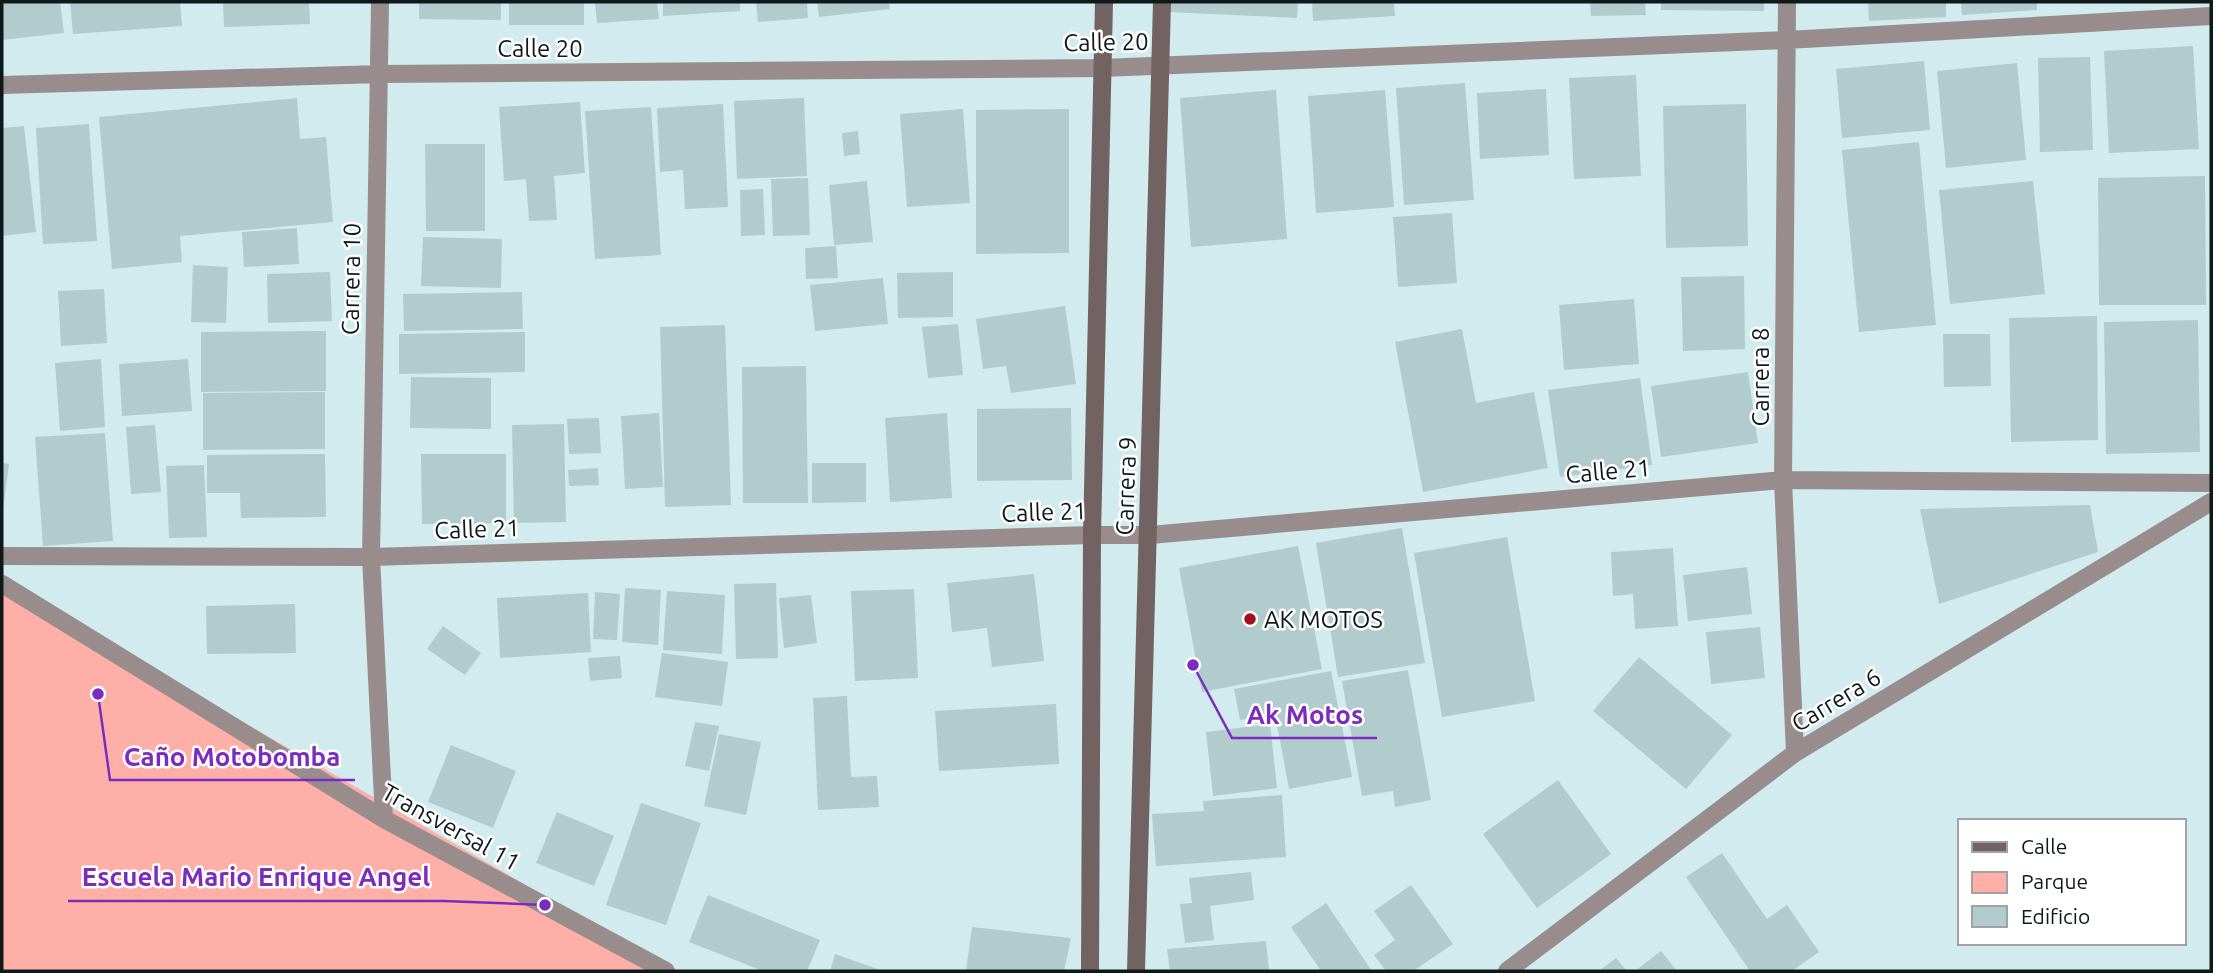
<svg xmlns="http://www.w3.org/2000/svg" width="2213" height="973" viewBox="0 0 2213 973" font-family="Ubuntu,sans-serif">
<rect width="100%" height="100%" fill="#d1ebee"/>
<path fill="#feafa8" d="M 2,583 L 675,971 L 2,971 Z"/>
<path fill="#b2ccce" d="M 2,2 L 60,2 L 64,33 L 2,40 Z
M 70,2 L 180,2 L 182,26 L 73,34 Z
M 223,2 L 309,2 L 310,24 L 224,27 Z
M 419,2 L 501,2 L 501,20 L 419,19 Z
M 509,2 L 584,2 L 584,25 L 509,25 Z
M 595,2 L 657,2 L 659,19 L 597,23 Z
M 663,2 L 740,2 L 740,11 L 663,16 Z
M 756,2 L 807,2 L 808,18 L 758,22 Z
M 817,2 L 889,2 L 890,9 L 819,17 Z
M 1167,2 L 1298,2 L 1297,18 L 1167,12 Z
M 1312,2 L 1394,2 L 1395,16 L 1313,21 Z
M 1590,2 L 1645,2 L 1646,15 L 1591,16 Z
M 1661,2 L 1764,2 L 1764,11 L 1661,10 Z
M 1868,2 L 1946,2 L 1946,17 L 1869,21 Z
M 1961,2 L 2037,2 L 2037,10 L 1962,15 Z
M 2193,46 L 2199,149 L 2109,153 L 2104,51 Z
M 2090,57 L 2093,150 L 2040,152 L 2038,58 Z
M 1924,61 L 1930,130 L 1842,138 L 1836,69 Z
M 2017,63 L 2026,160 L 1946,168 L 1937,71 Z
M 1636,75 L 1641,176 L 1574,179 L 1569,78 Z
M 1465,83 L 1474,200 L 1404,205 L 1396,88 Z
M 1546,89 L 1549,155 L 1480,159 L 1477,93 Z
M 1276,90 L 1287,239 L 1191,247 L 1180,98 Z
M 1385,90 L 1394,207 L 1316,213 L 1308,96 Z
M 297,98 L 300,139 L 326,137 L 333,222 L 180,236 L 182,262 L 112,269 L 99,117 Z
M 804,98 L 807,176 L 737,179 L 734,101 Z
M 580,102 L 585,173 L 554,176 L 557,220 L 529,221 L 526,179 L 504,181 L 499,107 Z
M 723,104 L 728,207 L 685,209 L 683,170 L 660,172 L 657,108 Z
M 1746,104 L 1748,246 L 1666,248 L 1663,106 Z
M 651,107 L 661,255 L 595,259 L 585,111 Z
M 963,109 L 970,203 L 907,207 L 900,114 Z
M 1069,109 L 1069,253 L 976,254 L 976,110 Z
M 89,124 L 97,241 L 43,244 L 36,128 Z
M 24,126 L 36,232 L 2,236 L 2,128 Z
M 858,131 L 860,154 L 844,156 L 842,133 Z
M 1919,142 L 1936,325 L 1859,332 L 1842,150 Z
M 425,144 L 485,144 L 485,231 L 426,231 Z
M 2205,176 L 2206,305 L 2099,305 L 2098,178 Z
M 808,178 L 810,235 L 773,236 L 771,179 Z
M 867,181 L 873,242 L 834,245 L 829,185 Z
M 2033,181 L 2045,294 L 1950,304 L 1939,190 Z
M 763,189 L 765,235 L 741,236 L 740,190 Z
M 1452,213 L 1457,283 L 1398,287 L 1393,217 Z
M 297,228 L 299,264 L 244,267 L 242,232 Z
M 423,237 L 502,239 L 501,288 L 421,286 Z
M 836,246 L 838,278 L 806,279 L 805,248 Z
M 193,265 L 228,267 L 226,323 L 191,322 Z
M 330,272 L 332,321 L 268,323 L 267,274 Z
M 953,272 L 953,317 L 898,318 L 897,273 Z
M 1744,276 L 1745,349 L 1683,351 L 1681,277 Z
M 883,278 L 888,324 L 815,331 L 810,285 Z
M 104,289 L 107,343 L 61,346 L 58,291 Z
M 522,292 L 523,329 L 404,331 L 403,294 Z
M 1634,299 L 1639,364 L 1564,370 L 1559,305 Z
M 1065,306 L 1076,384 L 1011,393 L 1006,366 L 983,369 L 976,319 Z
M 2097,316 L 2098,440 L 2011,442 L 2009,318 Z
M 2198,320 L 2200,452 L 2106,454 L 2104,322 Z
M 958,324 L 963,375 L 928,378 L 922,327 Z
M 725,325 L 731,505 L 665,507 L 660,327 Z
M 1462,329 L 1476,403 L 1534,392 L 1548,468 L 1423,492 L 1395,342 Z
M 326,331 L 326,391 L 201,392 L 201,332 Z
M 525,332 L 525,372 L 399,374 L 399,334 Z
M 1943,334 L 1990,334 L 1991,386 L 1944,387 Z
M 101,359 L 105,427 L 60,431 L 55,363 Z
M 188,359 L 192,411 L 122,416 L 119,364 Z
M 806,366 L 808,503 L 743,503 L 742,367 Z
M 1748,372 L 1758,443 L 1661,457 L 1651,386 Z
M 411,377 L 491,378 L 491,429 L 410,428 Z
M 1640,378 L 1652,465 L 1560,477 L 1548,390 Z
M 325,392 L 325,449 L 203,450 L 203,393 Z
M 1071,408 L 1072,480 L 977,481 L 977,409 Z
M 659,413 L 663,487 L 625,489 L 621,416 Z
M 947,413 L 952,498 L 890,502 L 885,418 Z
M 599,418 L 601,453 L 569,454 L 567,419 Z
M 564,424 L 566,522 L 514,523 L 512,425 Z
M 155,425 L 161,492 L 131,494 L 126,427 Z
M 105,433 L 113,541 L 43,546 L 35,437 Z
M 325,454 L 326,517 L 241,518 L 240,493 L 207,493 L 207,455 Z
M 421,454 L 506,454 L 506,523 L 422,524 Z
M 2,463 L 9,464 L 3,510 L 2,510 Z
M 812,463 L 866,463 L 866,502 L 812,503 Z
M 204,465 L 207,537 L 169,538 L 166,466 Z
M 598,468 L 599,485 L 569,486 L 568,470 Z
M 2090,505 L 2098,552 L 1939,604 L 1920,509 Z
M 1402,528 L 1425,663 L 1338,677 L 1316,543 Z
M 1507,537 L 1535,701 L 1442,717 L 1414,553 Z
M 1298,546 L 1322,669 L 1202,692 L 1179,568 Z
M 1673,548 L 1678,626 L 1635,629 L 1633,594 L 1613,596 L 1611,552 Z
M 1747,567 L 1752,614 L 1688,621 L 1683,575 Z
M 1034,574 L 1044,661 L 992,667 L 987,628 L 952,632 L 947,583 Z
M 776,583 L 778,658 L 736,659 L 734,584 Z
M 625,588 L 661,590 L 658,645 L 622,642 Z
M 914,589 L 918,678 L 855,681 L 851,591 Z
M 667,591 L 725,595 L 722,654 L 663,650 Z
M 595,592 L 620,594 L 617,640 L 593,639 Z
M 588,593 L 591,652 L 500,658 L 497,598 Z
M 811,595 L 817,643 L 784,648 L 779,598 Z
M 295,604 L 296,653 L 207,654 L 206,606 Z
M 443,626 L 481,653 L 465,675 L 427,649 Z
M 1760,627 L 1765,678 L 1711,684 L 1706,632 Z
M 662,653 L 728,662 L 722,706 L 655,697 Z
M 620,656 L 622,678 L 590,681 L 588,658 Z
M 1639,657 L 1732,735 L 1686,789 L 1593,711 Z
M 1408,670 L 1431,800 L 1395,807 L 1393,791 L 1362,796 L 1342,681 Z
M 1331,671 L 1352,777 L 1289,789 L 1275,714 L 1240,720 L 1234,689 Z
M 847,696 L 851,777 L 877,776 L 879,807 L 818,810 L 813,698 Z
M 1056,704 L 1059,764 L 939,771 L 935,711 Z
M 695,722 L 719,726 L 709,771 L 685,766 Z
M 1270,724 L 1277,788 L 1213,796 L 1206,732 Z
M 719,734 L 761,742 L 746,815 L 704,806 Z
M 451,745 L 516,771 L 493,828 L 428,802 Z
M 1558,780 L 1611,854 L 1537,908 L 1483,834 Z
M 1282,795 L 1286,857 L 1156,866 L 1152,814 L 1204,811 L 1203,801 Z
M 641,803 L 701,823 L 666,925 L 606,905 Z
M 557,812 L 614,836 L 594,886 L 536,863 Z
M 1722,853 L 1767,919 L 1787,905 L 1819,952 L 1792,971 L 1750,971 L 1686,877 Z
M 1251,872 L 1254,900 L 1210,906 L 1214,940 L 1185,943 L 1180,904 L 1192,903 L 1189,878 Z
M 1411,885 L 1453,944 L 1413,971 L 1386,971 L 1374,955 L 1395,940 L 1374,911 Z
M 708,895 L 820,940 L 807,971 L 763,971 L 689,942 Z
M 1326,903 L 1372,971 L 1321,971 L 1291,927 Z
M 972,927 L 1071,938 L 1064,971 L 966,971 Z
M 1266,941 L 1269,971 L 1170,971 L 1167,949 Z
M 1661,951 L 1677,971 L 1635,971 Z
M 835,954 L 883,971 L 830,971 Z
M 1616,958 L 1627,971 L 1599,971 Z"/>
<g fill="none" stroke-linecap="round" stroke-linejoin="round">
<path stroke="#988d8c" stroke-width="18" d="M 380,2 L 371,557 L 384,819
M 1787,2 L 1783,480 L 1795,753
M 2,85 L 380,74 L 1103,68 L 1787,40 L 2211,16
M 2,556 L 371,557 L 1092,535 L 1150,535 L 1783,480 L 2211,483
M 2,584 L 384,819 L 666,971
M 1507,971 L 1795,753 L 2211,502"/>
<path stroke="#726362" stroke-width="18" d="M 1090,971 L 1092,535 L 1104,2
M 1136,971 L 1162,2"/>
</g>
<circle fill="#a50c1e" stroke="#fff" stroke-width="2.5" cx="1250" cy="619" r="7"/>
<g text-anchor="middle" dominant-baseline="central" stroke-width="5" stroke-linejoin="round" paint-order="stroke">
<g font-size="24" fill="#0f191a" stroke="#fff">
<text transform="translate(1106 42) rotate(-1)">Calle 20</text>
<text x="540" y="48">Calle 20</text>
<text transform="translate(351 279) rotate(-89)">Carrera 10</text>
<text transform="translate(1760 377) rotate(-90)">Carrera 8</text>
<text transform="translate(1608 471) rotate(-5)">Calle 21</text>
<text transform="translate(1126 486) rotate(-88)">Carrera 9</text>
<text transform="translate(1044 512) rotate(-2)">Calle 21</text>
<text transform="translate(477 529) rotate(-2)">Calle 21</text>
<text transform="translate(1836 700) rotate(-31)">Carrera 6</text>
<text transform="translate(451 827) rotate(29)">Transversal 11</text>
</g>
<g font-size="24" fill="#0f191a" stroke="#fff" text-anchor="start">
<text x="1264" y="619">AK MOTOS</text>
</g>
</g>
<path fill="none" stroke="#7b2cbf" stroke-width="2.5" d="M1193 665L1232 738H1377M98 694L110 780H355M545 905L444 901H68"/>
<g fill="#7b2cbf" stroke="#fff" stroke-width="2.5">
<circle cx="1193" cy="665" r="7"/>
<circle cx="98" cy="694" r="7"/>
<circle cx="545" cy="905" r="7"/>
</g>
<g font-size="26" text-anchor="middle" font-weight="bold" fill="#7b2cbf" stroke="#fff" stroke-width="5" stroke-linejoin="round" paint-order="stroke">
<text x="1305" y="724">Ak Motos</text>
<text x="232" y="766">Caño Motobomba</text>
<text x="256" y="886">Escuela Mario Enrique Angel</text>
</g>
<rect width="2213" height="973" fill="none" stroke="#0f191a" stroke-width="7"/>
<rect x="1958" y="819" width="228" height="126" fill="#ffffff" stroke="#9fa3a3" stroke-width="2"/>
<rect x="1972" y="842" width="35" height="10" fill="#726362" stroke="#9fa3a3" stroke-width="2"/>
<text x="2021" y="854" font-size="21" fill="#0f191a">Calle</text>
<rect x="1972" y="872" width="35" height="21" fill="#feafa8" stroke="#9fa3a3" stroke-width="2"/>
<text x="2021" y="889" font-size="21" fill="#0f191a">Parque</text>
<rect x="1972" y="906" width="35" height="21" fill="#b2ccce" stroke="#9fa3a3" stroke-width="2"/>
<text x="2021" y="924" font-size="21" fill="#0f191a">Edificio</text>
</svg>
